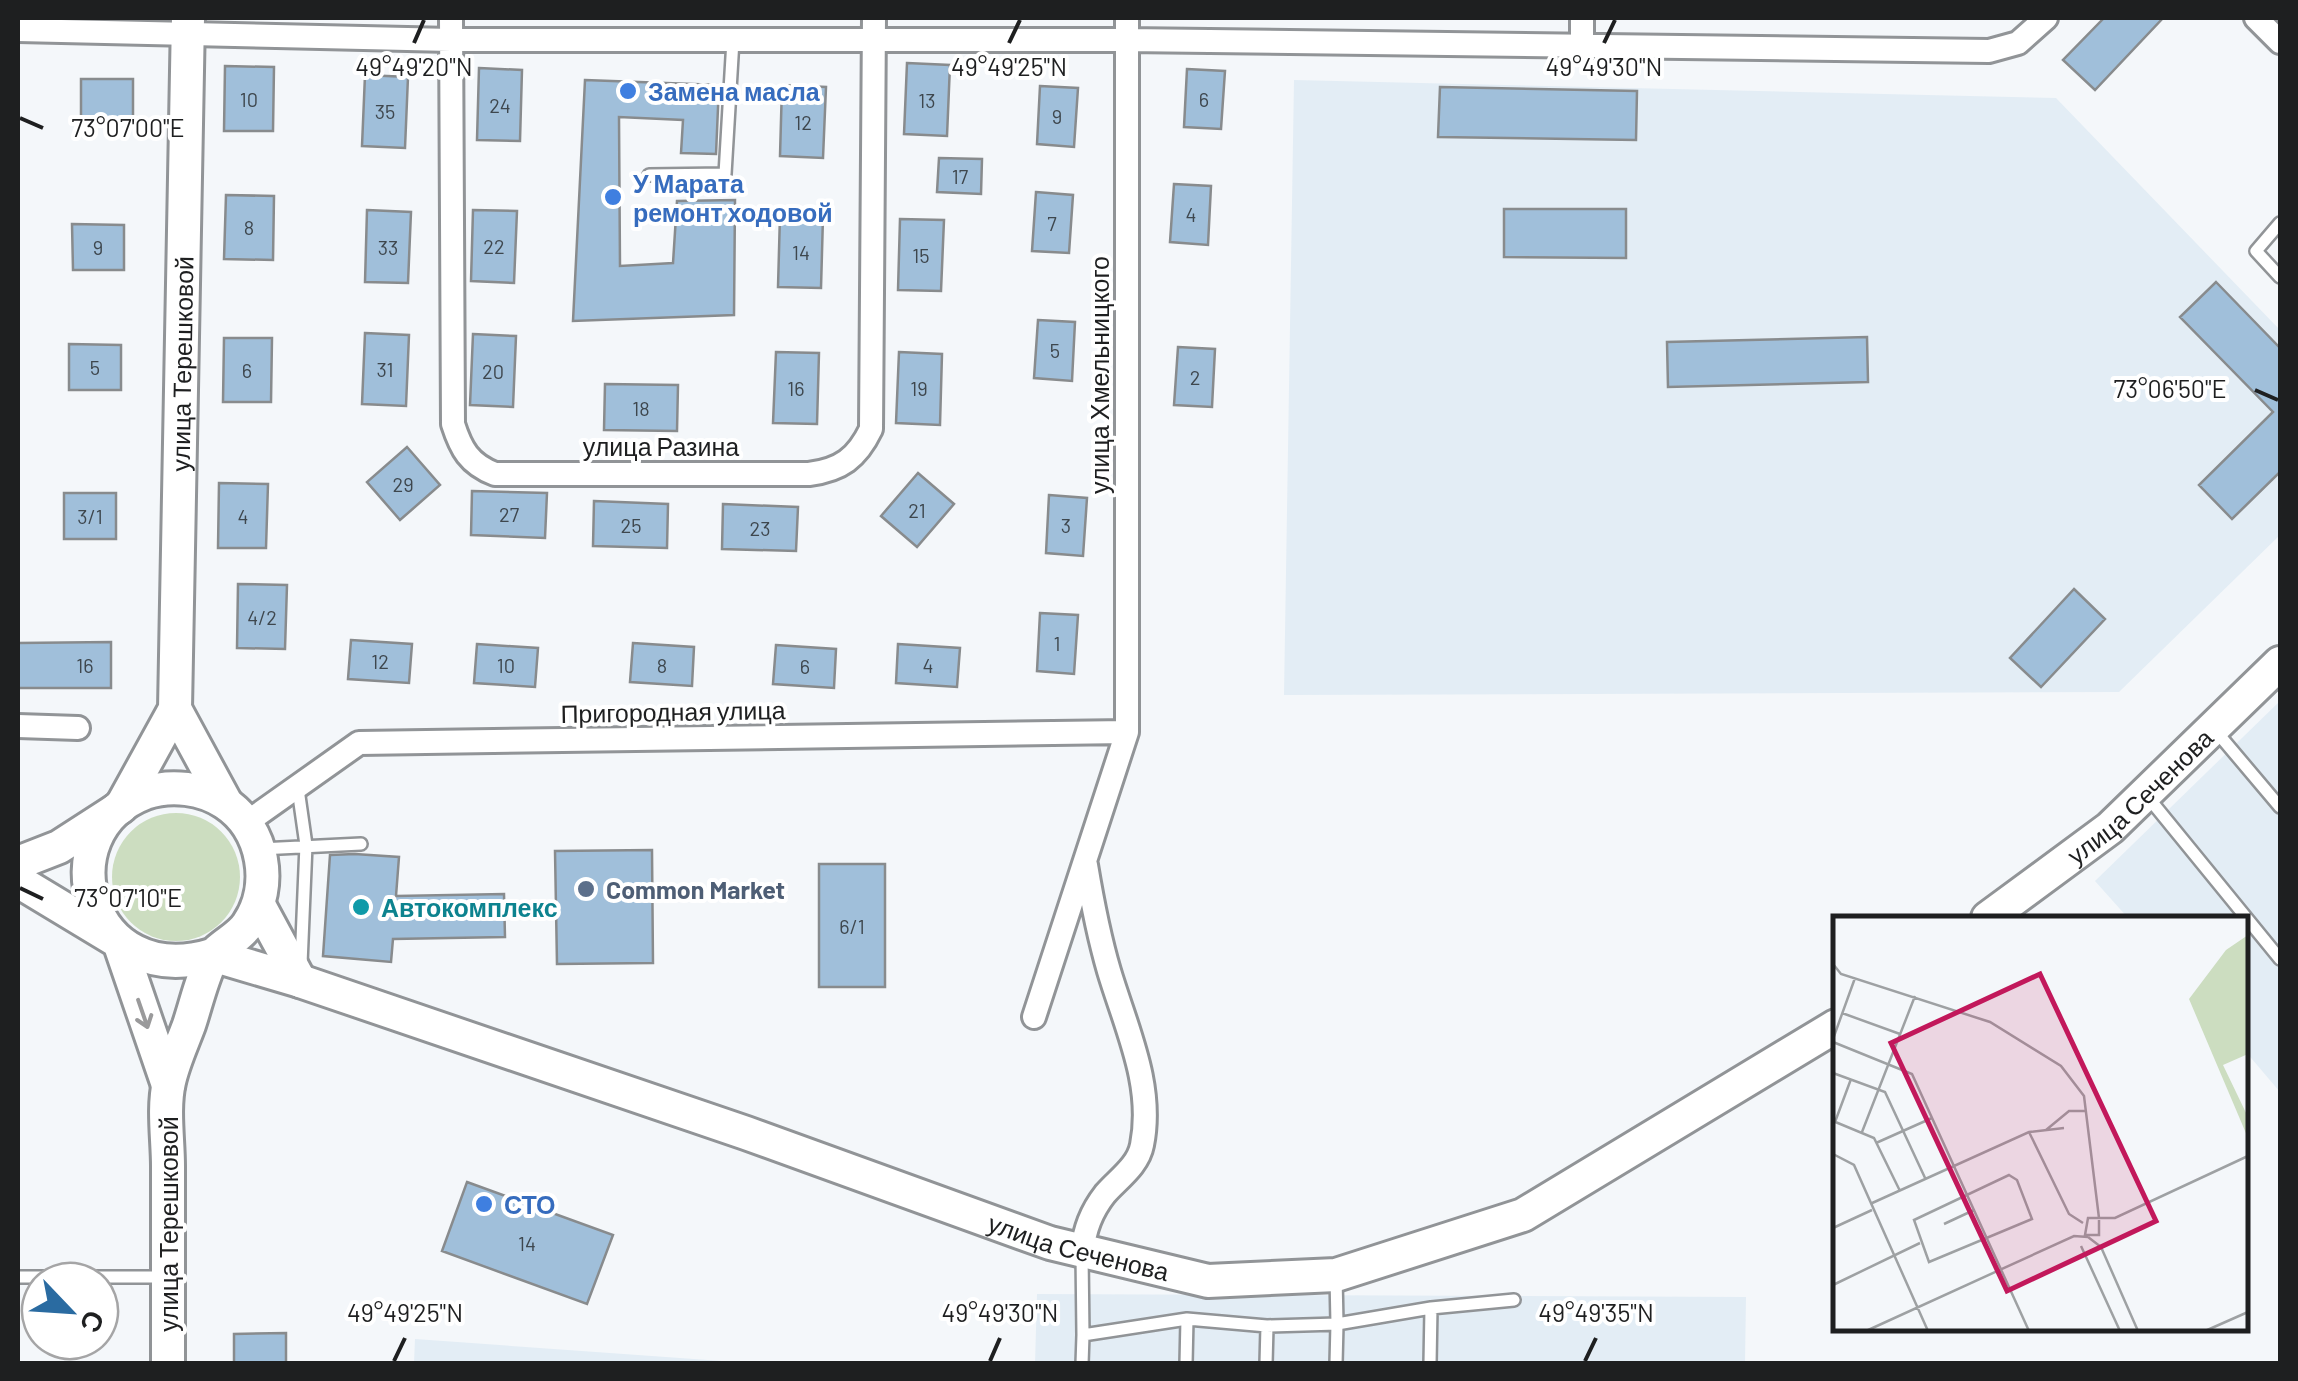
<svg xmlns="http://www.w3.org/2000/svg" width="2298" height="1381" viewBox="0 0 2298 1381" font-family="Barlow,sans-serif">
<rect width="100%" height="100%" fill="#f4f7fa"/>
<path fill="#e3edf5" d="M 1294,80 L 2056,98 L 2280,330 L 2280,535 L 2119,692 L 1284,695 Z
M 2280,701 L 2280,1092 L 2246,1052 L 2246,918 L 2128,918 L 2095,881 Z
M 1037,1294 L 1746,1297 L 1745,1363 L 1035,1364 Z
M 415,1339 L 750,1363 L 414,1363 Z"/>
<path fill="#ccddc0" d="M112 877a64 64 0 1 1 128 0a64 64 0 1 1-128 0Z"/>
<path fill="#a0bfda" stroke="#888b8d" stroke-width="2.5" d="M 2104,18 L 2163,18 L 2095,90 L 2063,60 Z
M 907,63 L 950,65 L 947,136 L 904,134 Z
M 225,66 L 274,67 L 273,131 L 224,131 Z
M 479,68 L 522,70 L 520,141 L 477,140 Z
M 1187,69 L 1225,71 L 1221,129 L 1184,127 Z
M 365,75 L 408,77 L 405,148 L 362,146 Z
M 81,79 L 133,79 L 133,124 L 81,124 Z
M 585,80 L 719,85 L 716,154 L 681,153 L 683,120 L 619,117 L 620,266 L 673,263 L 677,201 L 735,200 L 734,315 L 573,321 Z
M 782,85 L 826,87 L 823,158 L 780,156 Z
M 1040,86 L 1078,88 L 1074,147 L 1037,144 Z
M 1440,87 L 1637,91 L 1636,140 L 1438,137 Z
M 939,158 L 982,159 L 981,194 L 937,192 Z
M 1174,184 L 1211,186 L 1208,245 L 1170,242 Z
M 1036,192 L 1073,195 L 1069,253 L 1032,251 Z
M 226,195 L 274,196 L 273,260 L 224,259 Z
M 1504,209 L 1626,209 L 1626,258 L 1504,257 Z
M 367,210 L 411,212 L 408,283 L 365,282 Z
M 473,210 L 517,211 L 514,283 L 471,281 Z
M 780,215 L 823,217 L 821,288 L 778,287 Z
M 900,219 L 944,220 L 941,291 L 898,290 Z
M 72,224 L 124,225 L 124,270 L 73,270 Z
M 2216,282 L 2280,348 L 2280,472 L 2232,519 L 2199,485 L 2273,412 L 2180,317 Z
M 1038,320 L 1075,322 L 1072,381 L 1034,378 Z
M 365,333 L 409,335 L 406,406 L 362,404 Z
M 473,334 L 516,336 L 513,407 L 470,405 Z
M 1867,337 L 1868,382 L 1668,387 L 1667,342 Z
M 224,338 L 272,338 L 271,402 L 223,402 Z
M 69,344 L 121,345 L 121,390 L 69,390 Z
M 1178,347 L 1215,349 L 1212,407 L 1174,405 Z
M 776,352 L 819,353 L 817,424 L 773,423 Z
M 899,352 L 942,354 L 940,425 L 896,423 Z
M 605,384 L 678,385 L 677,431 L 604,430 Z
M 407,447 L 440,485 L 400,520 L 367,482 Z
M 918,473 L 954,504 L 917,547 L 881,516 Z
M 219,483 L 268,484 L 266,548 L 218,548 Z
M 472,491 L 547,493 L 545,538 L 471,535 Z
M 64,493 L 116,493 L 116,539 L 64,539 Z
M 1049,495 L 1087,498 L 1083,556 L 1046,553 Z
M 594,501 L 668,504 L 667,548 L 593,546 Z
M 723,504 L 798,507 L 796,551 L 722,549 Z
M 238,584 L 287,585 L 285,649 L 237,648 Z
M 2074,589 L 2105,619 L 2041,687 L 2010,658 Z
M 1040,613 L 1078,615 L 1074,674 L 1037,671 Z
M 351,640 L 412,644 L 409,683 L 348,679 Z
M 111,642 L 111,688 L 18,688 L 18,643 Z
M 633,643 L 694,647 L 692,686 L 630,682 Z
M 477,644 L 538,648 L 535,687 L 474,683 Z
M 898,644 L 960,648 L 957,687 L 896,683 Z
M 776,645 L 836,649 L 834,688 L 773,684 Z
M 652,850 L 653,963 L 557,964 L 555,851 Z
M 355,854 L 399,857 L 396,896 L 504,894 L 505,937 L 393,939 L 391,962 L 323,956 L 330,855 Z
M 819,864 L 885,864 L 885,987 L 819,987 Z
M 467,1182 L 613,1235 L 587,1304 L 442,1251 Z
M 286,1333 L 286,1364 L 234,1364 L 234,1334 Z"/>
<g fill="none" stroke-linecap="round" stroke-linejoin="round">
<g stroke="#919497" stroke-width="16">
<path id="lane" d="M 649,175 L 725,174 L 733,40
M 2280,223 L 2256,251 L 2280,277
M 2215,730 L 2280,807
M 298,789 L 306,845 L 301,964
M 2147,796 L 2280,959
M 260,849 L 361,844
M 1082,1254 L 1083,1335
M 18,1277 L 164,1277
M 1082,1364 L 1083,1335 L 1187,1319
M 1186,1364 L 1187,1319 L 1267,1326
M 1266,1364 L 1267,1326 L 1337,1324 L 1336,1276
M 1336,1364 L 1337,1324 L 1431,1308
M 1430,1364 L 1431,1308 L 1514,1300"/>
</g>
<g stroke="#919497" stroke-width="28">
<path id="street" d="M 451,18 L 453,424 C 461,449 469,464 495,474 L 809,474 C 841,470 857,458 871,429 L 874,18
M 2256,18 L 2280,42
M 18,30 L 451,40 L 1126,40 L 1989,51 L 2018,43 L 2046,18
M 1582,46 L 1582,18
M 18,726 L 78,728
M 246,823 L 359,743 L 1127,732
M 1034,1017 L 1127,732 L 1127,18
M 1082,1251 C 1085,1229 1091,1212 1105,1194 C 1118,1179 1138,1166 1142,1145 C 1154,1085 1126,1028 1109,971 C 1099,937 1092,901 1086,865"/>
</g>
<g stroke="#919497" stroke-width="38">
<g id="secondary">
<path d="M 175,709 L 226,803"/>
<path id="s1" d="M 18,863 L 59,847 L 121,807 L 175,709 L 188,18"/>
<path d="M 18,881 L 119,942 L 168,1085"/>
<path d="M 259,905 L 300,981"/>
<path id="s2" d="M 1988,918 L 2110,828 L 2280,663"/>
<path id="s3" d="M 212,955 L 300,981 L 746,1133 L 1050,1243 L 1208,1281 L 1336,1275 L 1523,1215 L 1836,1026"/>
<path d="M 168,1364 C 168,1298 168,1232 168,1166 C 168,1140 163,1108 169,1082 C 173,1063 182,1044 189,1025 C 196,1004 201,981 211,960 C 217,946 239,939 248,924 C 274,886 264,829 225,803 C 203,788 171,784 145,793 C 43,832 88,993 212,955"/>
</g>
</g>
<use href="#lane" stroke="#fff" stroke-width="11"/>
<use href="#street" stroke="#fff" stroke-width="22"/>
<use href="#secondary" stroke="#fff" stroke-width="32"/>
</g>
<defs><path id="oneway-shaft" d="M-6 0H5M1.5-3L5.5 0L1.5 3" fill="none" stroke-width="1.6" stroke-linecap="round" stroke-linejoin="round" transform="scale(2.5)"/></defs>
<use stroke="#9a9a9b" href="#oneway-shaft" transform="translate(143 1014) rotate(71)"/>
<path fill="none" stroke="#1e1f20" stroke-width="4" d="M 414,43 L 424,20M 1009,43 L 1020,20M 1604,43 L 1615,20M 20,118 L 43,128M 2255,390 L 2278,400M 20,888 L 43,899M 394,1361 L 405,1338M 990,1361 L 1000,1338M 1585,1361 L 1596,1338"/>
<g fill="#3f7fe0" stroke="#fff" stroke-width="4">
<circle cx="628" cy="91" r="10"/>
<circle cx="613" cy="197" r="10"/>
<circle cx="484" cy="1204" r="10"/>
</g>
<circle fill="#5c6f8a" stroke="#fff" stroke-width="4" cx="586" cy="889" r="10"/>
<circle fill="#0f9aa8" stroke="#fff" stroke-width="4" cx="361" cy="907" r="10"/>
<g text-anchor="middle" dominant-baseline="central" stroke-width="8" stroke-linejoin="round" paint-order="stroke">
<g font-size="20" fill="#3e474e">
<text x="249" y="99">10</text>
<text x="1204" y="99">6</text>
<text x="927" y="100">13</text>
<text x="500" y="105">24</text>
<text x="385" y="111">35</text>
<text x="1057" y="116">9</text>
<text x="803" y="122">12</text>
<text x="960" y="176">17</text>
<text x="1191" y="214">4</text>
<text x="1052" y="223">7</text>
<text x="249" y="227">8</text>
<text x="494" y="246">22</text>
<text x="98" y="247">9</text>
<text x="388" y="247">33</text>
<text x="801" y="252">14</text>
<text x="921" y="255">15</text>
<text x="1055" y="350">5</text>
<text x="95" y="367">5</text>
<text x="385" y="369">31</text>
<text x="247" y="370">6</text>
<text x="493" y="371">20</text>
<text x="1195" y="377">2</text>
<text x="796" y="388">16</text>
<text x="919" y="388">19</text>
<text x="641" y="408">18</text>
<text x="403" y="484">29</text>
<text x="917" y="510">21</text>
<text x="509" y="514">27</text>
<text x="90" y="516">3/1</text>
<text x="243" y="516">4</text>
<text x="631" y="525">25</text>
<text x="1066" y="525">3</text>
<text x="760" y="528">23</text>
<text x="262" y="617">4/2</text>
<text x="1057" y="643">1</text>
<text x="380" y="661">12</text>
<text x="85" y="665">16</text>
<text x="506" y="665">10</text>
<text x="662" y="665">8</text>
<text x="928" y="665">4</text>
<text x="805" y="666">6</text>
<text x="852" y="926">6/1</text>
<text x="527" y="1243">14</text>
</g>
<g font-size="25" font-weight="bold" fill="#366cbe" stroke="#fff" text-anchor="start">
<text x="648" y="91">Замена масла</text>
<text x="633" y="183">У Марата<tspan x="633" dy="29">ремонт ходовой</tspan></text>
<text x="504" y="1204">СТО</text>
</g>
<g font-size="25" fill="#1e1f20" stroke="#fff">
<text stroke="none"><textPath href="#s1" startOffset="575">улица Терешковой</textPath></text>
<text transform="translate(1099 375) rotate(-90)">улица Хмельницкого</text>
<text x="661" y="446">улица Разина</text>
<text transform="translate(673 711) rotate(-1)">Пригородная улица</text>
<text stroke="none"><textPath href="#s2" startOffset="195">улица Сеченова</textPath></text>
<text transform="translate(168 1224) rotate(-90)">улица Терешковой</text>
<text stroke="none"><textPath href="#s3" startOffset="915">улица Сеченова</textPath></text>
</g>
<g font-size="25" font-weight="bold" fill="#4e5e75" stroke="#fff" text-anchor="start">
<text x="606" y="889">Common Market</text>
</g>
<g font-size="25" font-weight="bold" fill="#0d838f" stroke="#fff" text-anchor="start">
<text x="381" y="907">Автокомплекс</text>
</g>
</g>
<g transform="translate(1833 916)">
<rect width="415" height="415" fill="#f4f7fa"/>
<path d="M 415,19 L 415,138 L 390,149 L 415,201 L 415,222 L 356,83 L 393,34 Z" fill="#ccddc0"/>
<path fill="none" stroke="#9ea1a3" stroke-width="2.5" d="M 0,48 L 8,58 L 157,106 L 228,150 L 251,180 L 266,302M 9,97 L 67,118M 0,123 L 22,62M 0,126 L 79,158 L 196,415M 0,157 L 52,176 L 93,264M 0,205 L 41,222 L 67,275M 2,206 L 18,163M 213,214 L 236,195 L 254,195M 29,216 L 82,80M 196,216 L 236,298 L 250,307M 43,227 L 99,202M 0,238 L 21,249 L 95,415M 176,259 L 184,264 L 199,303 L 96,346 L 81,304 ZM 37,288 L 196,216 L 231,212M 266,304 L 266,319 L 252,319 L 255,302 L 282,302 L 415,240M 111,308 L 141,294M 0,312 L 39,294M 255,321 L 268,331 L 305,415M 248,330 L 287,415M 0,369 L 87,327M 33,415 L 241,320 L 255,321M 372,415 L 415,396"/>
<path fill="#c2185b" fill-opacity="0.15" stroke="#c2185b" stroke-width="5" d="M 207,58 L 323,305 L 174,375 L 58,127 Z"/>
<rect width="415" height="415" fill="none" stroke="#1e1f20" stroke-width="5"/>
</g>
<g font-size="25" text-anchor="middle" fill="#1e1f20" stroke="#fff" stroke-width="8" stroke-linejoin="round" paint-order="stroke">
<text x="414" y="76">49°49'20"N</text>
<text x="1009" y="76">49°49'25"N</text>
<text x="1604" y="76">49°49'30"N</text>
<text x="128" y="137">73°07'00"E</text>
<text x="2170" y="398">73°06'50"E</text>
<text x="128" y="907">73°07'10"E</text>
<text x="405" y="1322">49°49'25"N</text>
<text x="1000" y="1322">49°49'30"N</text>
<text x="1596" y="1322">49°49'35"N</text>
</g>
<rect width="2298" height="1381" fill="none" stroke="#1e1f20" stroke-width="40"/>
<g transform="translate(70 1311) rotate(115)"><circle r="48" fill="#ffffff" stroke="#a5a5a6" stroke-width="2.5"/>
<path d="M0-8L18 38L0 25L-18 38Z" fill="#2a6ba1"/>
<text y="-15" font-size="28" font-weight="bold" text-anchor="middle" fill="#1e1f20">С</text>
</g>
</svg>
